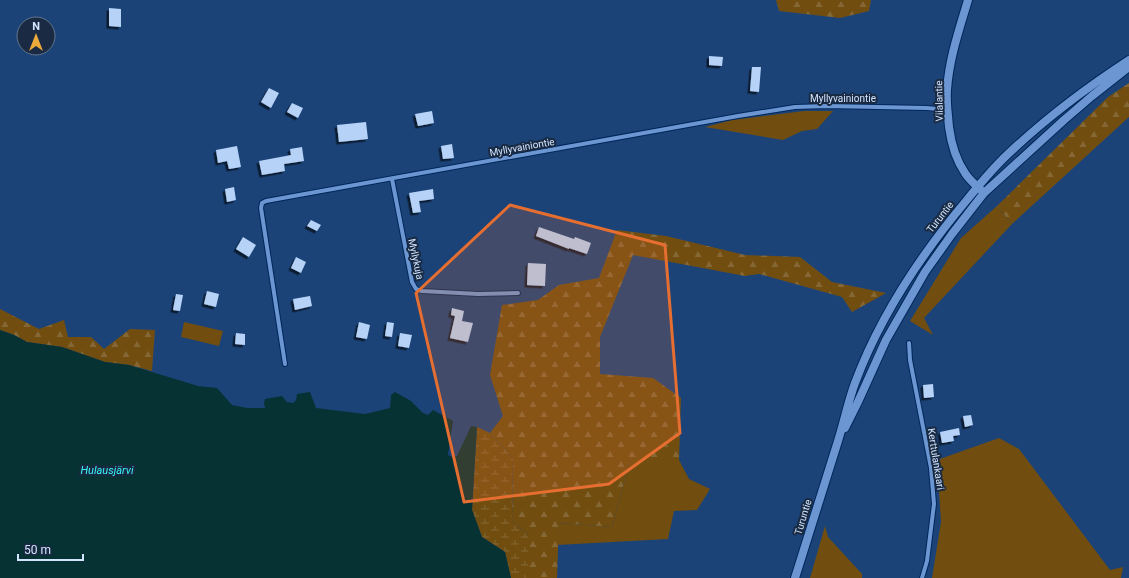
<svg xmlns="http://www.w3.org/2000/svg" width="1129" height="578" viewBox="0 0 1129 578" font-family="Roboto,sans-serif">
<defs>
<pattern id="forest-firs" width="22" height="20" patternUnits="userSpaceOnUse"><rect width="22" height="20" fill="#714e10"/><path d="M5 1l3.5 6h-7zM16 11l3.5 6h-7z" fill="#846734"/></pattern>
<pattern id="wetland-marsh" width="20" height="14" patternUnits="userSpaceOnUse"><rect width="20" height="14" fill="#714e10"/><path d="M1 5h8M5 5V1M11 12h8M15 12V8" fill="none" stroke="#846734"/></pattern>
<filter id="shadow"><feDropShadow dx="-2.5" dy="2.5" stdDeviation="0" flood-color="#0009"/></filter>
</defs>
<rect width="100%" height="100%" fill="#1b4378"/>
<path fill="#714e10" d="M 804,111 L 833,111 L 817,129 L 802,131 L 783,140 L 705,127 L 732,120 Z
M 997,206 L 1012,224 L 924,318 L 933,335 L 910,321 L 961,238 Z
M 184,322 L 223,331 L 219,346 L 181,337 Z
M 999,438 L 1019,449 L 1110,570 L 1123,567 L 1121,578 L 932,578 L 941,522 L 937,460 Z
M 630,460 L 679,460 L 689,479 L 710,489 L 697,510 L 674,511 L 668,539 L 557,545 L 559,523 L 612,527 Z
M 825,526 L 828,537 L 862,574 L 862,578 L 810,578 Z"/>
<path fill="url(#forest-firs)" d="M 776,0 L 871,0 L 869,11 L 840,18 L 779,11 Z
M 1129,83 L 1129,117 L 1012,224 L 997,206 L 1108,97 Z
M 617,230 L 666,236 L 745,255 L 800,257 L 832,282 L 886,293 L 852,312 L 842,297 L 759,274 L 745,276 L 633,255 L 600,337 L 600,374 L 653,378 L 681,398 L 679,460 L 630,460 L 612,527 L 559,523 L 557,578 L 528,578 L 528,535 L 512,521 L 513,458 L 490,433 L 503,416 L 490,375 L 502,305 L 538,300 L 559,285 L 599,278 Z
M 0,309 L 39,329 L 64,320 L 68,337 L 91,337 L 104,349 L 130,329 L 155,330 L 152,371 L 129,365 L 105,362 L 62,347 L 27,342 L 14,335 L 0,330 Z"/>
<path fill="url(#wetland-marsh)" d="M 477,427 L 490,433 L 513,458 L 512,521 L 528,535 L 528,578 L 511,578 L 505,552 L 482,537 L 472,510 Z"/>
<path fill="#073233" d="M 0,330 L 14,335 L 27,342 L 62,347 L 105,362 L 129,365 L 198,386 L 217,388 L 232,405 L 247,408 L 265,408 L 264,403 L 265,399 L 282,396 L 287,402 L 293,403 L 296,400 L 297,394 L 310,392 L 316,408 L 365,414 L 390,408 L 391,395 L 395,392 L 411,401 L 423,413 L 428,415 L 433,410 L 453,421 L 448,455 L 452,457 L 457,456 L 471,426 L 477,427 L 472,510 L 482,537 L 505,552 L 511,578 L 0,578 Z"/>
<path fill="#b6d2f7" filter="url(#shadow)" d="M 109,8 L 121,9 L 121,27 L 109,26 Z
M 709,56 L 723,57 L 722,66 L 709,65 Z
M 752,67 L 761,67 L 759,92 L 750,91 Z
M 269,88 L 279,93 L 271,108 L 261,102 Z
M 292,103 L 303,108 L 298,118 L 287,112 Z
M 432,111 L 434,123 L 418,126 L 415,114 Z
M 366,122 L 368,139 L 339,142 L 337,125 Z
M 452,144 L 454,158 L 443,159 L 441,146 Z
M 237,146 L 241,167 L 229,169 L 227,161 L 218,163 L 216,150 Z
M 302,147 L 304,161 L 284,164 L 285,171 L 262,175 L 259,161 L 291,155 L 290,149 Z
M 234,187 L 236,200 L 227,202 L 225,189 Z
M 433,189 L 434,199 L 419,201 L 421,212 L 413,213 L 409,193 Z
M 311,220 L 321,225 L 317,231 L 307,226 Z
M 539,227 L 574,239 L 575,237 L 591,243 L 587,254 L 569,248 L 569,249 L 536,236 Z
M 243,237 L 256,245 L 249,257 L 236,249 Z
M 296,257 L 306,262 L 301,273 L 291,268 Z
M 528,263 L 546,264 L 545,286 L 527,285 Z
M 207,291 L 219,294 L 216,307 L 204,304 Z
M 176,294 L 183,295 L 180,311 L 173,310 Z
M 310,296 L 312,306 L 295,310 L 293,299 Z
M 452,308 L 464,311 L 462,321 L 473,323 L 468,342 L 450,338 L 455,316 L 451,315 Z
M 359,322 L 370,325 L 367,339 L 356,337 Z
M 387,322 L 394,323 L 392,337 L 385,336 Z
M 236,333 L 245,334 L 245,345 L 235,344 Z
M 400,333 L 412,335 L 409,348 L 398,346 Z
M 933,384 L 934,397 L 924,398 L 923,385 Z
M 971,415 L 973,425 L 965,427 L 963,416 Z
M 959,428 L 960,435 L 953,436 L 954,441 L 942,443 L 940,432 Z"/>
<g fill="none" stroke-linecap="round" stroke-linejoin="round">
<g stroke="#00275a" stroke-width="6">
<path id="minor" d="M 392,179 L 412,282 L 416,289 L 422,291 L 478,294 L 518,293
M 909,343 L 910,360 L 931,468 L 934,504 L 927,561 L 922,578
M 285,364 L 261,208 L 262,203 L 266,201 L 738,116 L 795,107 L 827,106 L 927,108 L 947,110"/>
</g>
<g stroke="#00275a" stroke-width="10">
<path id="secondary" d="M 968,0 C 959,30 949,59 947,90 C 946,102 948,114 949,127 C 951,142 956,160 965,173 C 969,180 976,185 982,191
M 845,428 L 857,404 L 886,340 L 925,272 L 952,234 L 984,193 L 1064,120 L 1092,96 L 1129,67
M 795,578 C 809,532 824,487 838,441 C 844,422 848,402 855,383 C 880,316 920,256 966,201 C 979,185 993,168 1008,154 C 1045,119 1086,88 1129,60"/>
</g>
<use href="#minor" stroke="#6b96d1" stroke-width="4"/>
<use href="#secondary" stroke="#6b96d1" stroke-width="8"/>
</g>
<path fill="#e56e30" fill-opacity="0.2" stroke="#e56e30" stroke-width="3" stroke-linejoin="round" d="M 510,205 L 665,245 L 680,433 L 609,484 L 464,502 L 416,293 Z"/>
<g text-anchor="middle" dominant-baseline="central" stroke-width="4" stroke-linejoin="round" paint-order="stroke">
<g font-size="10" fill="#d2e5fe" stroke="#192a42">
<text x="843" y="98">Myllyvainiontie</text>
<text transform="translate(939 101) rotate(-91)">Viialantie</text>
<text transform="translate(522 147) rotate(-10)">Myllyvainiontie</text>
<text transform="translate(940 217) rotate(-52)">Turuntie</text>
<text transform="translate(416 259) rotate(78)">Myllykuja</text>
<text transform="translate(936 459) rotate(81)">Kerttulankaari</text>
<text transform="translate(803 517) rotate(-73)">Turuntie</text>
</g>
<g font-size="11" font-style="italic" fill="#36f5f9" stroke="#192a42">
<text x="107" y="470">Hulausjärvi</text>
</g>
</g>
<g transform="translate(36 36)"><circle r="19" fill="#192a42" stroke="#63758d"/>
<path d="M0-3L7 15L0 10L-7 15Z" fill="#ebaa39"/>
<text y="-6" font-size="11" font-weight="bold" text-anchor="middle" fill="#d2e5fe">N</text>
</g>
<path d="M18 554v6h65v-6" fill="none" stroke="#d2e5fe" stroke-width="2"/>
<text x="24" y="554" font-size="12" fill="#d2e5fe" stroke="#192a42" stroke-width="3" paint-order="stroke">50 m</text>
</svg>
